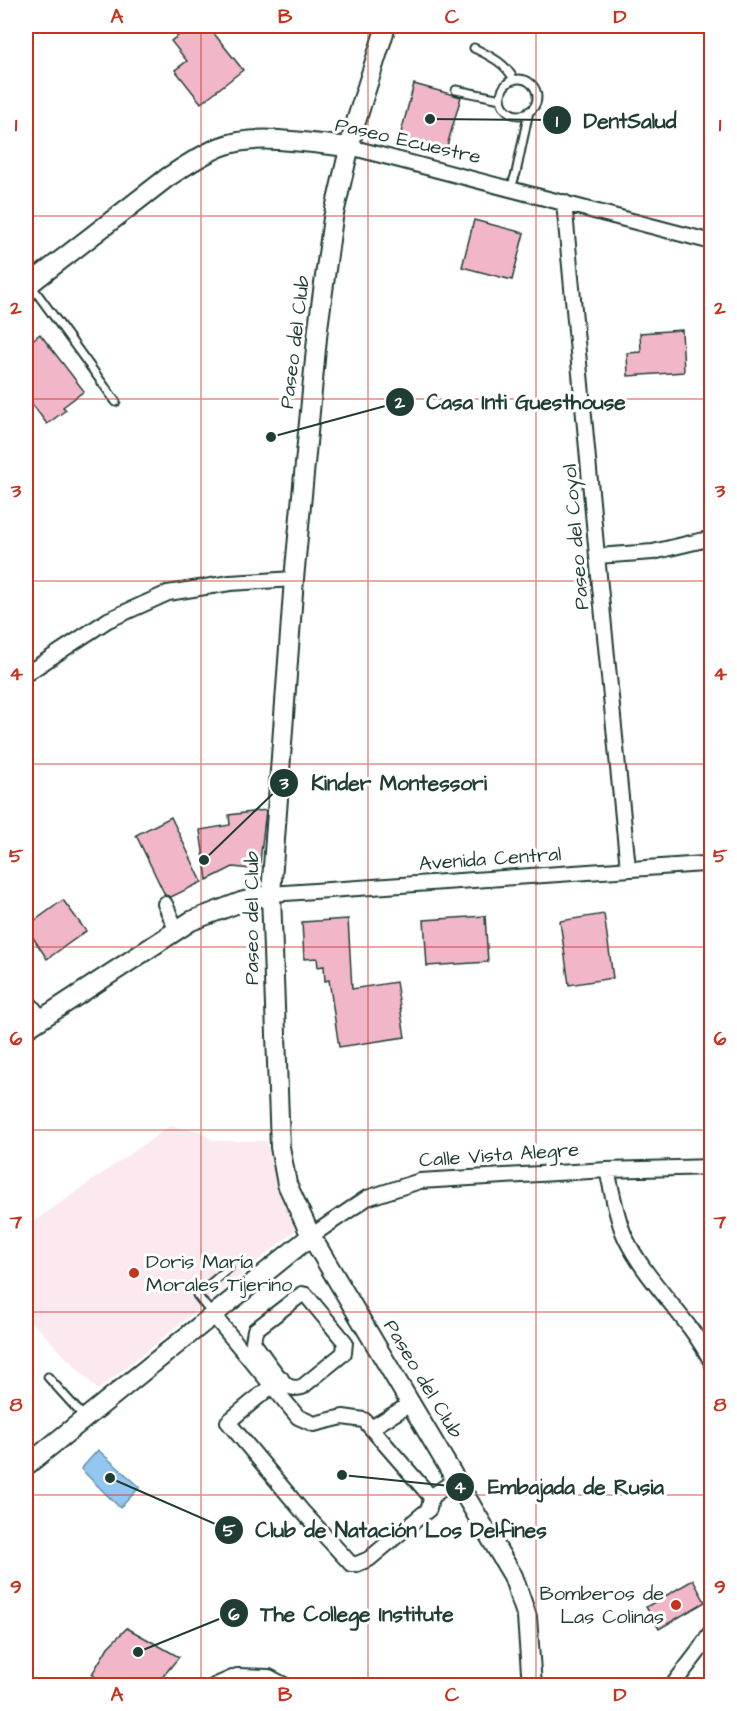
<svg xmlns="http://www.w3.org/2000/svg" width="737" height="1711" viewBox="0 0 737 1711" font-family="'Architects Daughter',sans-serif">
<rect width="100%" height="100%" fill="#fff"/>
<filter id="ink" filterUnits="userSpaceOnUse"><feTurbulence type="fractalNoise" baseFrequency=".0167" numOctaves="2"/><feDisplacementMap in="SourceGraphic" scale="12" xChannelSelector="R" yChannelSelector="G"/><feConvolveMatrix kernelMatrix="1 2 1 2 8 2 1 2 1" color-interpolation-filters="sRGB"/></filter>
<g filter="url(#ink)">
<path fill="#fbe9ef" d="M 170,1126 L 199,1131 L 214,1141 L 266,1141 L 296,1230 L 98,1390 L 26,1316 L 26,1227 Z"/>
<path fill="#93c6f0" stroke="#658fa5" stroke-width="1.5" d="M 98,1450 L 140,1487 L 120,1508 L 81,1469 Z"/>
<path fill="#f1b7c9" stroke="#1f3d34" stroke-width="1.5" d="M 191,26 L 208,26 L 243,70 L 201,103 L 175,70 L 187,61 L 171,41 Z
M 414,84 L 461,97 L 445,153 L 399,140 Z
M 474,220 L 524,233 L 512,280 L 462,267 Z
M 682,330 L 684,372 L 628,376 L 627,353 L 641,352 L 640,333 Z
M 40,334 L 84,391 L 63,407 L 66,410 L 47,424 L 26,396 L 26,345 Z
M 266,810 L 259,870 L 233,867 L 207,880 L 200,830 L 230,825 L 229,815 Z
M 171,817 L 202,882 L 171,897 L 165,895 L 136,835 Z
M 63,900 L 86,931 L 47,959 L 26,927 Z
M 604,914 L 613,978 L 569,985 L 560,921 Z
M 485,916 L 488,962 L 427,966 L 424,920 Z
M 348,919 L 352,989 L 396,982 L 405,1037 L 339,1047 L 329,980 L 325,981 L 324,966 L 318,967 L 317,958 L 304,959 L 302,922 Z
M 693,1580 L 705,1602 L 659,1629 L 646,1607 Z
M 127,1628 L 179,1657 L 155,1686 L 105,1686 L 92,1674 L 108,1647 Z"/>
<g fill="none" stroke-linecap="round" stroke-linejoin="round">
<g stroke="#1f3d34" stroke-width="11">
<path id="service" d="M 474,48 C 490,56 506,63 514,80
M501 97a18 18 0 1 1 36 0a18 18 0 1 1-36 0Z
M 456,90 L 501,99
M 511,188 L 516,173 L 529,111
M 31,285 L 116,402
M 212,1314 L 197,1295 L 229,1268
M 48,1377 L 85,1418"/>
</g>
<g stroke="#1f3d34" stroke-width="18">
<path id="minor" d="M 350,147 L 712,242
M 564,202 L 597,556 L 628,868
M 597,556 L 653,552 L 712,538
M 26,674 L 108,620 L 168,593 L 230,583 L 294,579
M 271,894 L 704,864 L 712,861
M 165,904 L 176,929
M 26,1006 L 29,1003 L 42,1019
M 607,1170 C 612,1190 616,1217 625,1237 C 647,1283 689,1317 712,1363
M 311,1236 L 367,1198 L 420,1181 L 607,1170 L 712,1167
M 302,1294 L 306,1295 L 345,1342 L 344,1353 L 302,1387 C 297,1388 293,1389 288,1386 C 276,1377 263,1355 253,1342 L 255,1330 Z
M 213,1315 L 298,1417 L 314,1424 L 343,1417 L 364,1420 L 431,1497
M 281,1378 L 228,1422 L 302,1511 L 351,1564 L 357,1564 L 369,1559 L 429,1509 L 431,1497 L 456,1479
M 371,1428 L 412,1403
M 214,1686 L 237,1676 L 269,1677 L 286,1686
M 672,1686 L 698,1652 L 712,1630"/>
</g>
<g stroke="#1f3d34" stroke-width="22">
<path id="tertiary" d="M 386,26 L 354,128 L 333,218 L 318,328 L 294,579 L 271,894 L 280,1147 L 287,1184 L 311,1236 L 513,1576 L 527,1617 L 532,1686
M 26,287 L 168,177 C 185,166 201,155 220,147 C 257,132 311,144 350,147
M 26,1029 L 191,921 L 241,902 L 271,894
M 26,1466 L 311,1236"/>
</g>
<use href="#service" stroke="#fff" stroke-width="7"/>
<use href="#minor" stroke="#fff" stroke-width="14"/>
<use href="#tertiary" stroke="#fff" stroke-width="18"/>
</g>
</g>
<path fill="none" stroke="#c8321e" stroke-width="1.5" stroke-opacity="0.55" d="M 201,26 L 201,1686M 368,26 L 368,1686M 536,26 L 536,1686M 26,216 L 712,216M 26,399 L 712,399M 26,581 L 712,581M 26,764 L 712,764M 26,947 L 712,947M 26,1130 L 712,1130M 26,1312 L 712,1312M 26,1495 L 712,1495"/>
<g fill="#c8321e" stroke="#fff" stroke-width="2">
<circle cx="134" cy="1273" r="6"/>
<circle cx="676" cy="1605" r="6"/>
</g>
<g text-anchor="middle" dominant-baseline="central" stroke-width="6" stroke-linejoin="round" paint-order="stroke">
<g font-size="20" fill="#1f3d34" stroke="#fff">
<text transform="translate(408 141) rotate(13)">Paseo Ecuestre</text>
<text transform="translate(295 342) rotate(-83)">Paseo del Club</text>
<text transform="translate(576 537) rotate(-95)">Paseo del Coyol</text>
<text transform="translate(490 859) rotate(-4)">Avenida Central</text>
<text transform="translate(252 918) rotate(-90)">Paseo del Club</text>
<text transform="translate(499 1155) rotate(-4)">Calle Vista Alegre</text>
<text transform="translate(423 1379) rotate(59)">Paseo del Club</text>
</g>
<g font-size="20" fill="#1f3d34" stroke="#fff" text-anchor="start">
<text x="146" y="1262">Doris María<tspan x="146" dy="23">Morales Tijerino</tspan></text>
<text x="664" y="1594" text-anchor="end">Bomberos de<tspan x="664" dy="23">Las Colinas</tspan></text>
</g>
</g>
<path fill="none" stroke="#1f3d34" stroke-width="2" d="M430 119L557 120M271 437L400 402M204 860L284 783M342 1475L460 1487M110 1478L229 1530M138 1652L234 1613"/>
<g fill="#1f3d34" stroke="#fff" stroke-width="2">
<circle cx="430" cy="119" r="6"/>
<circle cx="271" cy="437" r="6"/>
<circle cx="204" cy="860" r="6"/>
<circle cx="342" cy="1475" r="6"/>
<circle cx="110" cy="1478" r="6"/>
<circle cx="138" cy="1652" r="6"/>
<circle cx="557" cy="120" r="15"/>
<circle cx="400" cy="402" r="15"/>
<circle cx="284" cy="783" r="15"/>
<circle cx="460" cy="1487" r="15"/>
<circle cx="229" cy="1530" r="15"/>
<circle cx="234" cy="1613" r="15"/>
</g>
<g font-size="18" text-anchor="middle" font-weight="bold" fill="#fff">
<text x="557" y="127">1</text>
<text x="400" y="408">2</text>
<text x="284" y="789">3</text>
<text x="460" y="1493">4</text>
<text x="229" y="1536">5</text>
<text x="234" y="1620">6</text>
</g>
<g font-size="21" text-anchor="middle" font-weight="bold" fill="#1f3d34" stroke="#fff" stroke-width="6" stroke-linejoin="round" paint-order="stroke">
<text x="630" y="128">DentSalud</text>
<text x="526" y="409">Casa Inti Guesthouse</text>
<text x="399" y="790">Kinder Montessori</text>
<text x="576" y="1494">Embajada de Rusia</text>
<text x="401" y="1537">Club de Natación Los Delfines</text>
<text x="357" y="1621">The College Institute</text>
</g>
<rect width="737" height="1711" fill="none" stroke="#fff" stroke-width="66"/>
<rect x="33" y="33" width="671" height="1645" fill="none" stroke="#c8321e" stroke-width="2"/>
<g font-size="20" text-anchor="middle" font-weight="bold" fill="#c8321e">
<text x="117" y="23">A</text>
<text x="285" y="23">B</text>
<text x="452" y="23">C</text>
<text x="620" y="23">D</text>
<text x="16" y="131">1</text>
<text x="720" y="131">1</text>
<text x="16" y="314">2</text>
<text x="720" y="314">2</text>
<text x="16" y="497">3</text>
<text x="720" y="497">3</text>
<text x="16" y="680">4</text>
<text x="720" y="680">4</text>
<text x="16" y="862">5</text>
<text x="720" y="862">5</text>
<text x="16" y="1045">6</text>
<text x="720" y="1045">6</text>
<text x="16" y="1228">7</text>
<text x="720" y="1228">7</text>
<text x="16" y="1411">8</text>
<text x="720" y="1411">8</text>
<text x="16" y="1593">9</text>
<text x="720" y="1593">9</text>
<text x="117" y="1701">A</text>
<text x="285" y="1701">B</text>
<text x="452" y="1701">C</text>
<text x="620" y="1701">D</text>
</g>
</svg>
